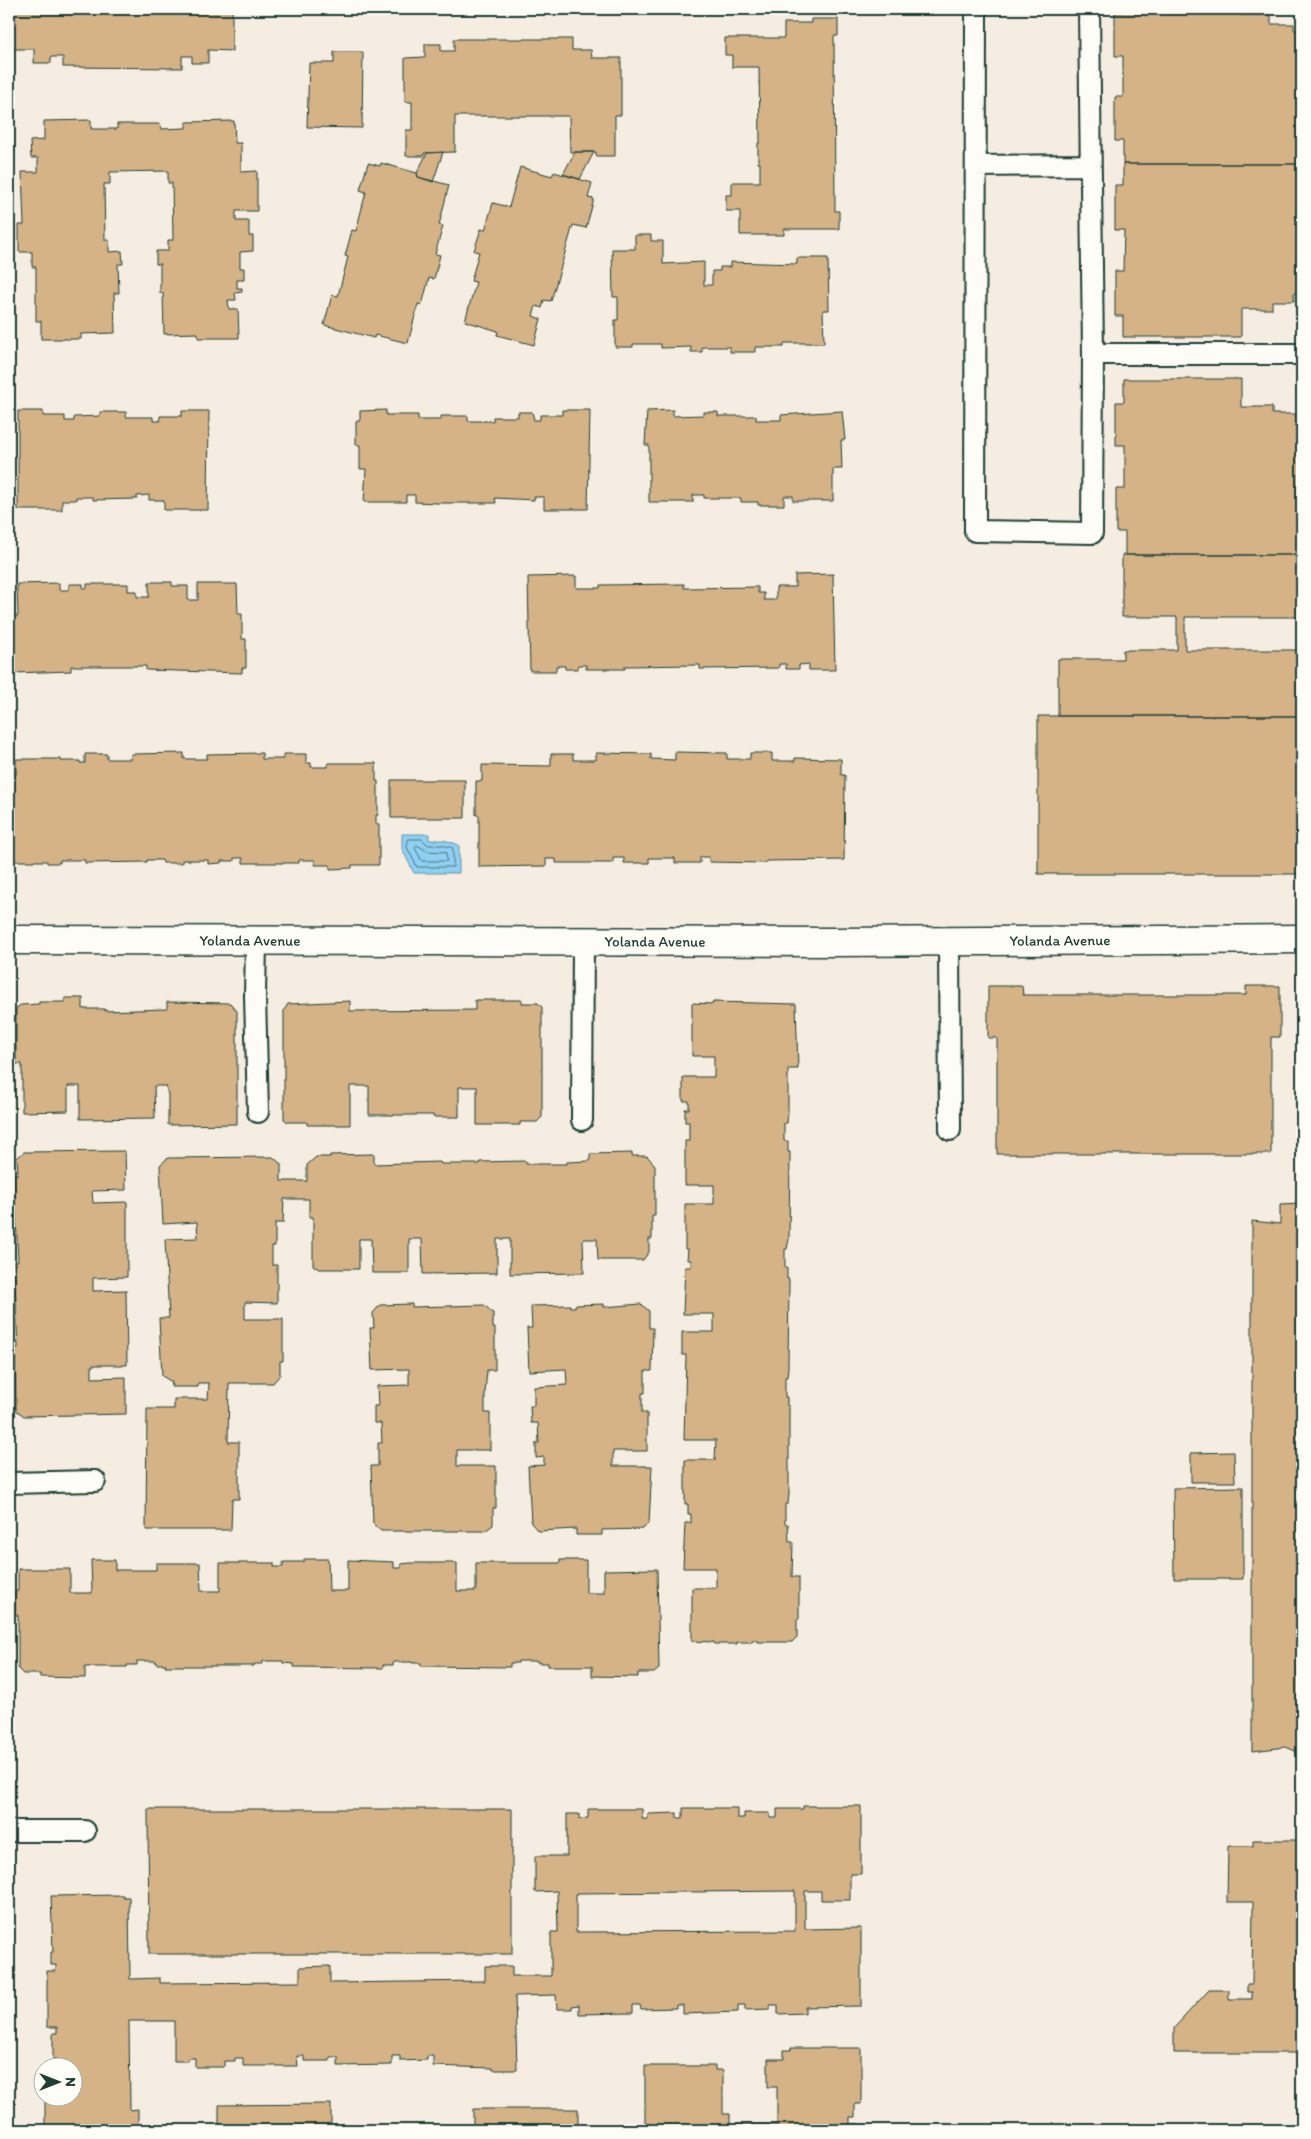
<svg xmlns="http://www.w3.org/2000/svg" width="1311" height="2139" viewBox="0 0 1311 2139" font-family="Itim,sans-serif">
<rect width="100%" height="100%" fill="#f5ede1"/>
<filter id="ink" filterUnits="userSpaceOnUse"><feTurbulence type="fractalNoise" baseFrequency=".02" numOctaves="2"/><feDisplacementMap in="SourceGraphic" scale="10" xChannelSelector="R" yChannelSelector="G"/><feConvolveMatrix kernelMatrix="1 2 1 2 8 2 1 2 1" color-interpolation-filters="sRGB"/></filter>
<g filter="url(#ink)">
<path fill="#8fcff1" stroke="#6295a5" d="M 402,834 L 429,834 L 429,840 L 444,840 L 459,845 L 459,873 L 414,873 L 402,849 Z"/>
<g fill="none" stroke-linecap="round" stroke-linejoin="round">
<path stroke="#4c7780" stroke-width="1" d="M 409,839 L 422,839 L 428,845 L 443,845 L 453,848 L 453,867 L 417,867 L 407,847 Z
M 417,845 L 427,851 L 446,852 L 447,861 L 422,861 L 415,848 Z"/>
</g>
<path fill="#d5b387" stroke="#1f3d34" fill-rule="evenodd" d="M 13,9 L 232,9 L 232,51 L 208,50 L 208,63 L 192,63 L 192,56 L 182,56 L 182,68 L 63,67 L 63,57 L 51,57 L 51,63 L 34,63 L 34,49 L 13,49 Z
M 1123,9 L 1239,9 L 1239,15 L 1271,15 L 1271,24 L 1294,24 L 1294,30 L 1302,30 L 1302,164 L 1123,164 L 1123,141 L 1115,141 L 1115,97 L 1123,97 L 1123,56 L 1115,56 L 1115,12 L 1123,12 Z
M 811,19 L 838,19 L 838,36 L 834,36 L 835,211 L 839,211 L 839,229 L 784,229 L 784,235 L 740,235 L 740,211 L 726,211 L 726,195 L 732,195 L 732,182 L 760,182 L 760,163 L 758,163 L 758,143 L 760,143 L 759,67 L 732,67 L 732,55 L 725,55 L 725,38 L 784,38 L 784,23 L 811,23 Z
M 454,39 L 572,39 L 572,50 L 591,50 L 592,58 L 621,58 L 621,115 L 615,115 L 615,156 L 596,156 L 596,152 L 570,152 L 569,116 L 455,116 L 455,152 L 424,153 L 424,156 L 406,156 L 406,130 L 412,130 L 412,102 L 405,102 L 405,58 L 425,57 L 425,44 L 441,44 L 441,51 L 454,51 Z
M 334,52 L 363,52 L 362,128 L 307,127 L 309,63 L 334,63 Z
M 91,120 L 91,129 L 117,129 L 117,124 L 160,124 L 161,129 L 186,128 L 186,122 L 234,121 L 235,143 L 241,143 L 241,172 L 257,171 L 257,211 L 236,211 L 236,221 L 249,221 L 249,236 L 253,236 L 253,251 L 240,252 L 240,268 L 244,268 L 244,280 L 237,280 L 237,288 L 242,288 L 242,292 L 235,293 L 236,300 L 228,300 L 229,309 L 238,309 L 239,338 L 198,338 L 198,333 L 164,334 L 163,293 L 160,293 L 160,264 L 156,264 L 156,251 L 168,251 L 168,240 L 173,240 L 172,183 L 168,183 L 168,171 L 110,172 L 110,184 L 104,184 L 105,240 L 109,240 L 109,252 L 122,251 L 123,264 L 118,264 L 119,293 L 114,293 L 115,333 L 81,334 L 81,339 L 41,339 L 41,321 L 36,321 L 36,267 L 32,267 L 32,252 L 19,252 L 19,225 L 24,225 L 22,172 L 38,172 L 38,158 L 31,158 L 30,141 L 44,140 L 44,121 Z
M 443,152 L 433,182 L 418,177 L 417,173 L 427,153 Z
M 575,152 L 594,152 L 580,179 L 563,174 Z
M 368,163 L 380,166 L 381,163 L 417,173 L 418,177 L 449,185 L 439,225 L 443,226 L 435,254 L 440,255 L 434,279 L 429,278 L 422,305 L 418,304 L 408,343 L 375,335 L 374,338 L 324,325 L 332,295 L 338,296 L 348,257 L 345,256 L 352,230 L 356,231 L 366,192 L 360,190 Z
M 1123,164 L 1302,164 L 1302,293 L 1294,293 L 1294,301 L 1272,301 L 1272,309 L 1241,309 L 1241,337 L 1123,337 L 1123,316 L 1115,316 L 1115,271 L 1123,271 L 1124,230 L 1115,230 L 1115,185 L 1123,185 Z
M 520,167 L 552,176 L 554,172 L 592,183 L 588,198 L 594,199 L 586,228 L 573,225 L 551,301 L 544,300 L 542,308 L 536,306 L 533,316 L 541,319 L 534,345 L 497,335 L 498,331 L 465,321 L 476,282 L 471,281 L 479,252 L 474,251 L 481,229 L 485,230 L 493,203 L 509,207 Z
M 635,235 L 651,235 L 651,241 L 663,241 L 663,264 L 704,262 L 704,285 L 712,285 L 712,271 L 720,271 L 720,267 L 730,267 L 730,262 L 797,264 L 797,258 L 828,258 L 829,310 L 823,310 L 824,343 L 784,343 L 784,347 L 755,347 L 755,352 L 730,352 L 730,347 L 702,347 L 702,352 L 691,352 L 691,347 L 661,348 L 661,344 L 633,344 L 633,347 L 615,347 L 615,320 L 618,320 L 618,297 L 613,297 L 612,249 L 635,249 Z
M 1124,379 L 1241,379 L 1241,407 L 1272,407 L 1272,414 L 1296,414 L 1296,423 L 1302,423 L 1302,555 L 1125,555 L 1125,532 L 1116,532 L 1116,489 L 1125,489 L 1125,445 L 1116,445 L 1116,402 L 1124,402 Z
M 386,410 L 386,415 L 418,415 L 418,420 L 441,420 L 441,416 L 468,416 L 468,421 L 493,421 L 493,417 L 518,417 L 518,412 L 532,412 L 534,420 L 540,420 L 540,415 L 562,415 L 562,410 L 590,410 L 588,509 L 544,509 L 544,497 L 534,497 L 534,500 L 495,498 L 496,503 L 436,503 L 415,502 L 415,495 L 406,495 L 406,502 L 364,502 L 366,469 L 360,469 L 360,445 L 356,445 L 356,421 L 360,421 L 360,411 Z
M 673,410 L 673,416 L 704,415 L 704,412 L 718,412 L 718,416 L 756,416 L 756,420 L 781,420 L 781,415 L 842,411 L 845,440 L 841,440 L 842,469 L 833,469 L 833,501 L 793,501 L 793,496 L 784,496 L 784,505 L 758,505 L 758,502 L 741,502 L 741,498 L 704,498 L 704,495 L 693,495 L 693,502 L 649,502 L 649,445 L 645,445 L 647,411 Z
M 18,411 L 43,411 L 43,416 L 65,416 L 65,421 L 74,421 L 74,417 L 100,416 L 100,412 L 126,412 L 126,417 L 153,417 L 153,421 L 160,421 L 160,416 L 182,416 L 182,411 L 209,411 L 208,510 L 164,510 L 164,500 L 149,500 L 149,495 L 137,496 L 137,499 L 93,500 L 93,497 L 76,497 L 76,500 L 62,500 L 62,510 L 18,510 Z
M 1122,555 L 1302,555 L 1302,617 L 1185,617 L 1185,650 L 1302,650 L 1302,716 L 1058,716 L 1058,659 L 1123,659 L 1123,650 L 1177,650 L 1177,617 L 1122,617 Z
M 833,574 L 835,670 L 809,670 L 809,664 L 799,665 L 799,669 L 786,669 L 786,664 L 779,664 L 779,668 L 700,669 L 700,665 L 625,666 L 625,669 L 586,669 L 586,665 L 578,665 L 578,669 L 565,669 L 565,666 L 556,666 L 556,671 L 530,671 L 528,577 L 576,576 L 576,588 L 600,588 L 600,585 L 684,584 L 684,588 L 758,587 L 758,593 L 764,593 L 764,600 L 776,600 L 776,587 L 795,587 L 795,575 Z
M 149,582 L 172,582 L 172,586 L 188,586 L 188,600 L 198,600 L 198,584 L 237,584 L 238,614 L 242,614 L 242,639 L 246,639 L 246,668 L 242,668 L 242,673 L 146,670 L 146,666 L 71,666 L 71,671 L 14,673 L 14,616 L 18,616 L 17,584 L 59,583 L 59,590 L 69,590 L 69,584 L 83,584 L 83,588 L 87,588 L 87,584 L 128,584 L 128,591 L 137,591 L 137,597 L 149,597 Z
M 1038,716 L 1302,716 L 1302,874 L 1038,874 Z
M 675,752 L 727,753 L 727,759 L 750,759 L 750,753 L 772,753 L 772,761 L 795,761 L 795,758 L 841,759 L 841,775 L 845,775 L 844,860 L 766,861 L 766,863 L 709,862 L 709,857 L 700,857 L 700,863 L 675,863 L 675,858 L 649,858 L 649,863 L 624,863 L 624,858 L 613,858 L 613,863 L 556,863 L 556,859 L 546,859 L 546,866 L 479,867 L 479,815 L 476,815 L 476,781 L 482,781 L 482,765 L 551,766 L 551,754 L 573,754 L 573,760 L 596,760 L 596,753 L 651,754 L 651,759 L 675,760 Z
M 184,753 L 184,759 L 207,759 L 207,754 L 262,753 L 262,759 L 283,759 L 283,754 L 306,754 L 306,763 L 311,763 L 311,767 L 328,767 L 328,763 L 376,763 L 376,781 L 378,781 L 378,815 L 376,815 L 376,824 L 379,824 L 379,865 L 352,865 L 352,868 L 330,869 L 330,865 L 315,865 L 315,860 L 299,860 L 299,863 L 243,863 L 243,858 L 234,858 L 234,861 L 221,861 L 221,863 L 208,864 L 208,860 L 182,860 L 182,863 L 163,863 L 162,860 L 147,860 L 147,862 L 85,863 L 85,860 L 60,860 L 60,863 L 47,863 L 47,861 L 14,861 L 14,794 L 9,794 L 9,775 L 16,775 L 16,759 L 61,759 L 61,761 L 80,761 L 80,763 L 85,763 L 85,754 L 107,754 L 107,759 L 131,759 L 131,754 Z
M 391,780 L 465,780 L 465,818 L 391,818 Z
M 988,986 L 1022,986 L 1023,995 L 1246,995 L 1246,986 L 1280,986 L 1280,1037 L 1271,1037 L 1271,1154 L 997,1154 L 997,1038 L 988,1038 Z
M 65,998 L 83,998 L 83,1009 L 105,1009 L 105,1011 L 167,1009 L 167,1002 L 230,1003 L 237,1011 L 237,1124 L 168,1125 L 168,1095 L 166,1086 L 154,1086 L 155,1118 L 80,1119 L 80,1086 L 68,1086 L 68,1111 L 22,1112 L 22,1064 L 16,1064 L 16,1008 L 21,1005 L 39,1004 L 39,1002 L 65,1002 Z
M 475,1000 L 522,1000 L 522,1003 L 538,1003 L 542,1007 L 542,1117 L 537,1122 L 520,1122 L 520,1125 L 477,1125 L 477,1087 L 459,1087 L 459,1117 L 433,1117 L 433,1115 L 369,1115 L 369,1086 L 350,1086 L 350,1125 L 307,1125 L 307,1122 L 288,1122 L 284,1119 L 284,1010 L 288,1004 L 350,1001 L 350,1011 L 475,1010 Z
M 713,1002 L 796,1004 L 798,1069 L 788,1069 L 788,1112 L 787,1123 L 784,1123 L 784,1141 L 788,1141 L 788,1152 L 790,1152 L 789,1239 L 787,1249 L 785,1249 L 785,1268 L 787,1268 L 787,1279 L 789,1279 L 788,1367 L 787,1377 L 785,1377 L 785,1397 L 787,1397 L 787,1406 L 789,1406 L 789,1494 L 788,1504 L 785,1504 L 785,1524 L 788,1524 L 789,1542 L 793,1542 L 792,1577 L 799,1577 L 799,1619 L 797,1619 L 797,1637 L 792,1642 L 758,1642 L 758,1640 L 752,1640 L 752,1642 L 737,1642 L 737,1644 L 714,1644 L 714,1642 L 692,1641 L 692,1588 L 716,1588 L 716,1568 L 683,1568 L 685,1523 L 691,1523 L 691,1514 L 688,1514 L 688,1504 L 685,1504 L 685,1460 L 715,1460 L 716,1440 L 684,1440 L 686,1355 L 682,1355 L 682,1332 L 714,1332 L 714,1314 L 683,1314 L 685,1267 L 691,1267 L 691,1260 L 687,1260 L 688,1249 L 685,1249 L 685,1204 L 714,1204 L 714,1185 L 685,1185 L 685,1141 L 689,1141 L 689,1122 L 685,1122 L 685,1109 L 689,1109 L 689,1101 L 683,1101 L 683,1077 L 714,1077 L 714,1056 L 692,1056 L 692,1003 L 713,1004 Z
M 125,1151 L 126,1190 L 92,1191 L 93,1203 L 127,1202 L 127,1277 L 93,1278 L 93,1291 L 126,1290 L 127,1365 L 92,1365 L 92,1378 L 126,1377 L 126,1414 L 24,1416 L 16,1410 L 15,1348 L 18,1348 L 14,1261 L 18,1261 L 14,1174 L 18,1174 L 17,1158 L 24,1152 Z
M 632,1153 L 632,1156 L 647,1156 L 655,1165 L 655,1216 L 652,1216 L 652,1239 L 649,1239 L 649,1252 L 643,1260 L 598,1260 L 597,1239 L 583,1239 L 584,1273 L 510,1274 L 510,1239 L 497,1239 L 497,1273 L 423,1274 L 422,1239 L 409,1239 L 409,1273 L 372,1273 L 371,1239 L 359,1239 L 359,1269 L 319,1269 L 313,1265 L 313,1217 L 309,1217 L 309,1199 L 284,1199 L 283,1223 L 275,1223 L 275,1246 L 272,1246 L 272,1265 L 277,1265 L 277,1303 L 245,1302 L 245,1319 L 283,1319 L 283,1361 L 280,1361 L 280,1375 L 273,1383 L 229,1383 L 228,1442 L 239,1442 L 239,1499 L 232,1499 L 231,1530 L 146,1530 L 147,1409 L 174,1409 L 174,1399 L 208,1399 L 209,1383 L 198,1383 L 198,1387 L 171,1387 L 172,1382 L 162,1376 L 159,1318 L 169,1318 L 165,1239 L 198,1238 L 197,1222 L 163,1224 L 160,1165 L 168,1158 L 273,1157 L 281,1164 L 281,1181 L 307,1181 L 307,1165 L 316,1157 L 330,1157 L 330,1155 L 374,1154 L 374,1164 L 440,1162 L 441,1164 L 480,1164 L 480,1162 L 526,1161 L 526,1164 L 567,1164 L 567,1162 L 590,1161 L 590,1154 Z
M 1302,1204 L 1302,1748 L 1295,1751 L 1286,1747 L 1252,1751 L 1252,1221 L 1280,1224 L 1280,1205 Z
M 412,1304 L 412,1307 L 484,1305 L 493,1313 L 493,1328 L 495,1328 L 495,1370 L 487,1370 L 485,1393 L 485,1413 L 490,1413 L 490,1450 L 457,1450 L 457,1466 L 496,1466 L 496,1508 L 493,1508 L 493,1525 L 485,1531 L 381,1531 L 373,1524 L 371,1466 L 378,1466 L 378,1443 L 382,1443 L 381,1423 L 374,1423 L 374,1406 L 378,1406 L 377,1386 L 409,1385 L 409,1369 L 372,1370 L 370,1328 L 374,1328 L 373,1313 L 380,1305 Z
M 604,1304 L 604,1307 L 641,1304 L 649,1311 L 649,1328 L 653,1328 L 652,1371 L 645,1371 L 645,1393 L 642,1393 L 642,1413 L 647,1413 L 647,1451 L 613,1451 L 613,1466 L 652,1466 L 649,1523 L 643,1529 L 602,1530 L 602,1535 L 576,1535 L 576,1529 L 538,1531 L 531,1523 L 528,1466 L 544,1465 L 544,1457 L 536,1458 L 536,1443 L 539,1443 L 538,1423 L 531,1423 L 530,1406 L 534,1406 L 534,1387 L 567,1385 L 566,1369 L 529,1371 L 527,1328 L 532,1328 L 531,1306 L 570,1305 L 570,1307 L 575,1307 L 575,1305 Z
M 1234,1452 L 1235,1482 L 1191,1482 L 1191,1453 Z
M 1243,1487 L 1243,1579 L 1174,1579 L 1173,1488 Z
M 304,1559 L 328,1559 L 329,1591 L 348,1591 L 348,1560 L 394,1562 L 394,1568 L 401,1568 L 401,1564 L 411,1563 L 457,1563 L 457,1591 L 476,1591 L 476,1563 L 560,1563 L 560,1560 L 586,1560 L 586,1593 L 604,1593 L 604,1570 L 657,1569 L 659,1669 L 654,1673 L 638,1673 L 638,1677 L 592,1676 L 592,1666 L 548,1666 L 548,1663 L 538,1663 L 538,1661 L 518,1661 L 518,1663 L 510,1663 L 510,1667 L 421,1666 L 421,1663 L 412,1663 L 412,1662 L 393,1662 L 393,1665 L 383,1665 L 383,1668 L 294,1667 L 294,1664 L 283,1663 L 283,1661 L 263,1661 L 263,1664 L 254,1664 L 254,1666 L 165,1666 L 166,1664 L 156,1664 L 156,1661 L 137,1661 L 137,1665 L 127,1665 L 127,1667 L 85,1667 L 85,1678 L 40,1677 L 40,1674 L 23,1674 L 18,1669 L 18,1615 L 15,1615 L 15,1591 L 18,1591 L 18,1569 L 70,1569 L 70,1593 L 92,1593 L 91,1560 L 115,1560 L 115,1570 L 156,1570 L 156,1563 L 200,1563 L 201,1591 L 220,1591 L 220,1563 L 274,1563 L 274,1567 L 283,1567 L 283,1562 L 304,1562 Z
M 803,1806 L 861,1806 L 861,1874 L 850,1874 L 850,1900 L 821,1900 L 821,1891 L 805,1891 L 805,1929 L 861,1928 L 861,2006 L 805,2007 L 805,2013 L 778,2014 L 778,2005 L 770,2005 L 770,2009 L 745,2010 L 745,2005 L 738,2005 L 738,2012 L 683,2014 L 683,2005 L 676,2005 L 676,2008 L 641,2009 L 640,2005 L 633,2005 L 633,2013 L 579,2014 L 579,2005 L 572,2006 L 572,2009 L 557,2009 L 556,1995 L 515,1996 L 517,2070 L 493,2070 L 493,2068 L 433,2066 L 433,2056 L 427,2056 L 427,2060 L 400,2061 L 400,2056 L 392,2056 L 392,2065 L 338,2066 L 338,2057 L 330,2057 L 330,2061 L 304,2061 L 304,2056 L 297,2056 L 298,2066 L 243,2066 L 243,2058 L 235,2058 L 235,2061 L 224,2061 L 224,2067 L 195,2067 L 195,2058 L 188,2058 L 188,2061 L 174,2061 L 174,2021 L 129,2021 L 130,2110 L 138,2109 L 138,2130 L 42,2130 L 42,2128 L 45,2128 L 45,2096 L 72,2096 L 72,2066 L 57,2066 L 57,2059 L 53,2059 L 53,2033 L 57,2033 L 57,2027 L 47,2027 L 47,1971 L 56,1971 L 56,1965 L 51,1965 L 51,1952 L 53,1952 L 51,1896 L 123,1895 L 123,1897 L 129,1897 L 130,1979 L 160,1978 L 160,1983 L 300,1982 L 300,1967 L 330,1966 L 330,1983 L 485,1981 L 485,1966 L 512,1966 L 512,1976 L 551,1976 L 551,1932 L 558,1932 L 557,1891 L 535,1892 L 535,1856 L 567,1856 L 567,1814 L 579,1814 L 579,1819 L 588,1818 L 588,1809 L 642,1809 L 642,1819 L 648,1819 L 648,1814 L 677,1813 L 677,1818 L 683,1818 L 683,1808 L 737,1808 L 737,1818 L 744,1818 L 744,1813 L 770,1813 L 770,1818 L 777,1818 L 777,1809 L 803,1809 ZM 795,1891 L 795,1931 L 576,1932 L 576,1893 Z
M 148,1809 L 512,1809 L 512,1954 L 149,1954 Z
M 1253,1840 L 1302,1840 L 1302,2053 L 1174,2053 L 1174,2028 L 1209,1990 L 1229,1990 L 1229,1999 L 1252,1999 L 1252,1992 L 1247,1992 L 1247,1984 L 1252,1984 L 1253,1902 L 1227,1902 L 1228,1846 L 1253,1846 Z
M 791,2048 L 861,2048 L 861,2104 L 855,2104 L 855,2117 L 850,2117 L 850,2124 L 859,2124 L 859,2130 L 652,2130 L 652,2124 L 645,2124 L 645,2066 L 715,2066 L 715,2070 L 723,2070 L 723,2114 L 730,2114 L 730,2125 L 777,2125 L 777,2087 L 768,2087 L 768,2059 L 784,2059 L 784,2050 L 791,2050 Z
M 331,2104 L 331,2130 L 219,2130 L 219,2105 Z
M 473,2109 L 578,2109 L 578,2130 L 473,2130 Z"/>
<g fill="none" stroke-linecap="round" stroke-linejoin="round">
<g stroke="#1f3d34" stroke-width="24">
<path id="service" d="M 976,9 L 975,531 L 1092,533 L 1093,354
M 1089,9 L 1093,354 L 1302,354
M 976,166 L 1090,165
M 949,940 L 950,1130
M 256,941 L 255,996 L 258,1112
M 582,1120 L 583,942
M 9,1483 L 95,1481
M 9,1831 L 85,1831"/>
</g>
<g stroke="#1f3d34" stroke-width="31">
<g id="minor">
<path id="s1" d="M 9,940 L 835,942 L 1302,939"/>
</g>
</g>
<use href="#service" stroke="#fdfcf7" stroke-width="20"/>
<use href="#minor" stroke="#fdfcf7" stroke-width="28"/>
</g>
</g>
<g text-anchor="middle" dominant-baseline="central" stroke-width="5" stroke-linejoin="round" paint-order="stroke">
<g font-size="15" fill="#1f3d34" stroke="#fdfcf7">
<text stroke="none"><textPath href="#s1" startOffset="1051">Yolanda Avenue</textPath></text>
<text stroke="none"><textPath href="#s1" startOffset="241">Yolanda Avenue</textPath></text>
<text stroke="none"><textPath href="#s1" startOffset="646">Yolanda Avenue</textPath></text>
</g>
</g>
<rect width="1311" height="2139" fill="none" stroke="#fdfcf7" stroke-width="30"/>
<rect x="15" y="15" width="1281" height="2109" fill="none" stroke="#1f3d34" stroke-width="2" filter="url(#ink)"/>
<g transform="translate(58 2082) rotate(90)"><circle r="24" fill="#fdfcf7" stroke="#a4b0a9"/>
<path d="M0-4L9 19L0 12L-9 19Z" fill="#1f3d34"/>
<text y="-8" font-size="14" font-weight="bold" text-anchor="middle" fill="#1f3d34">N</text>
</g>
</svg>
